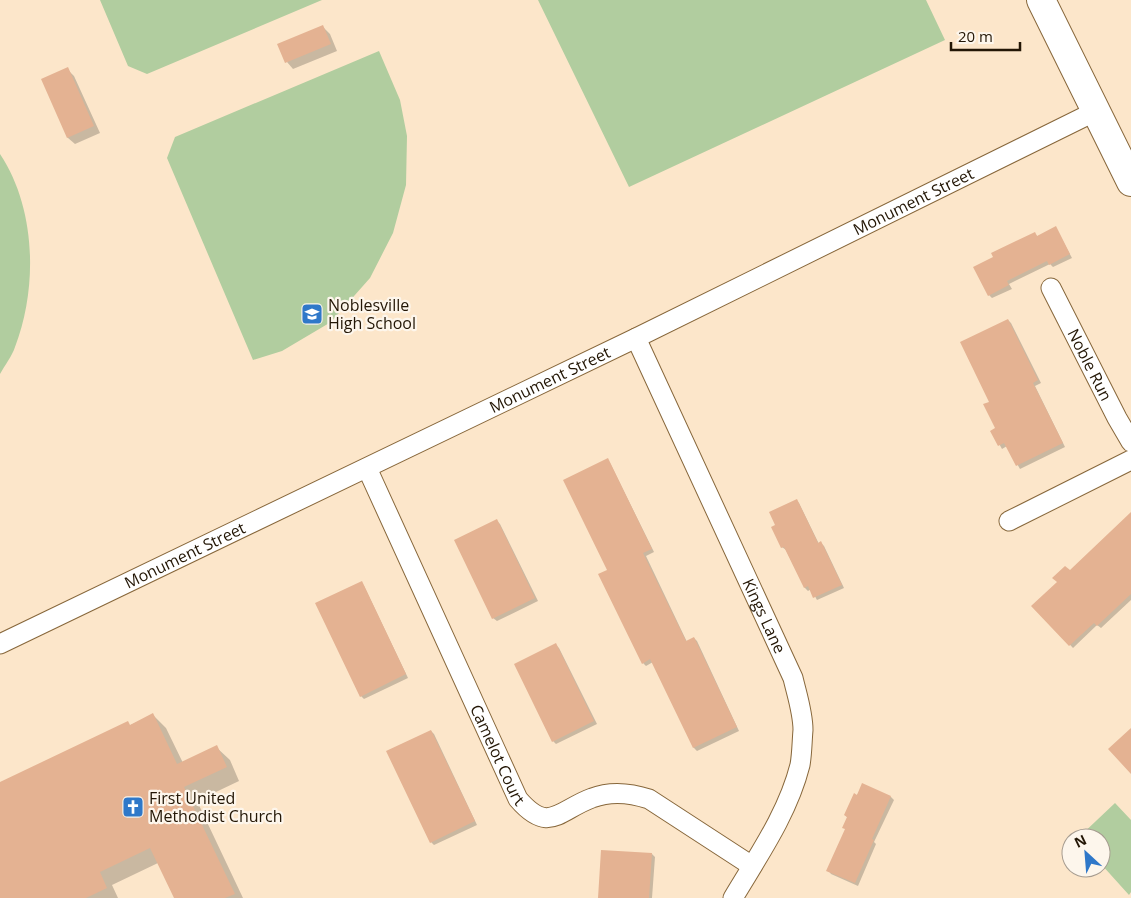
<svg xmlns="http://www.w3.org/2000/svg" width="1131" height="898" viewBox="0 0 1131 898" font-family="'Open Sans',sans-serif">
<rect width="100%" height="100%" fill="#fce6ca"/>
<path fill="#b1cd9f" d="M 100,0 L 322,0 L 147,74 L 128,66 Z
M 538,0 L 926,0 L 945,40 L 629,187 Z
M 379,51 L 400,100 L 407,136 L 406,185 L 393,233 L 370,278 L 331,322 L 282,351 L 253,360 L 167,158 L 175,137 Z
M 0,154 C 36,208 38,287 15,347 C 12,356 5,365 0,374 Z
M 1115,803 L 1131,820 L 1131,892 L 1129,895 L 1101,864 L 1101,838 L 1078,838 Z"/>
<path fill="#0003" d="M 323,27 L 330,34 L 337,51 L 293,69 L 287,62 Z
M 67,69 L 74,76 L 100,133 L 75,144 L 68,138 L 43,80 Z
M 1056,228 L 1072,258 L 1053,267 L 1050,264 L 1009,284 L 1012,289 L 992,298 L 989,295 L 1034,233 L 1038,237 Z
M 1008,320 L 1011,323 L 1041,383 L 1035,386 L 1065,447 L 1020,469 L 1007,446 L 1002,449 L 992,431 L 996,428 L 991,402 Z
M 607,460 L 610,463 L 654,552 L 646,556 L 687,642 L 694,638 L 697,641 L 739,731 L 697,751 L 694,748 L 653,662 L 646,666 L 643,663 L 608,570 Z
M 796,500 L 799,503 L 819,544 L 821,543 L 824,546 L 844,588 L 817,600 L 811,589 L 808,591 L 805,588 L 786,550 L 782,547 Z
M 497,521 L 500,524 L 538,601 L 497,621 L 493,618 Z
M 1131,523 L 1131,600 L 1101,628 L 1097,625 L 1073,648 L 1033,606 L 1070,572 Z
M 361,583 L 364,586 L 408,678 L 364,699 L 361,696 Z
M 556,645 L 559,648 L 597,724 L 556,744 L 553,741 Z
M 153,715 L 166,728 L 183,763 L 216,747 L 230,760 L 239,781 L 197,801 L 243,898 L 175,898 L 158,863 L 112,885 L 118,898 L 0,898 L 0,783 Z
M 431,731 L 434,734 L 477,825 L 434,845 L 431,842 Z
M 863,785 L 891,797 L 894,800 L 874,842 L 876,844 L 858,886 L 831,874 L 828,870 L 846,830 L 848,818 L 845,815 Z
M 652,854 L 655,857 L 652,898 L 599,898 Z"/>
<path fill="#e4b292" d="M 323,25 L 331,44 L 285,63 L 277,44 Z
M 68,67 L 94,126 L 67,138 L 41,79 Z
M 1056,226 L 1070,254 L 1049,265 L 1047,261 L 1007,281 L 1009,285 L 988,296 L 973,267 L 993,257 L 991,253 L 1035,232 L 1037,236 Z
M 1008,319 L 1038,380 L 1033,383 L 1063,443 L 1016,466 L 1004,443 L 998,446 L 990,431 L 995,428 L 983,404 L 989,402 L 960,342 Z
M 608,458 L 652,549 L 643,553 L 686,641 L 694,637 L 737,727 L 693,748 L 650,659 L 642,664 L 598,574 L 607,570 L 563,480 Z
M 797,499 L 818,543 L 821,541 L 842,585 L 813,598 L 808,586 L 804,588 L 784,547 L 781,548 L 771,527 L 775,525 L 769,512 Z
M 1131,512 L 1131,594 L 1097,626 L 1094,623 L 1069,646 L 1031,606 L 1057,582 L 1052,578 L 1065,566 L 1070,570 Z
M 497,519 L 535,598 L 492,619 L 454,540 Z
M 362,581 L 406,674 L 360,697 L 315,603 Z
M 556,643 L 594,721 L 552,742 L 514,664 Z
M 153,713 L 177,764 L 217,745 L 227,767 L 184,787 L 235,894 L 225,898 L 174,898 L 150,848 L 100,872 L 107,888 L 86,898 L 0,898 L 0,782 L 128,721 L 130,725 Z
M 1131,728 L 1131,774 L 1108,749 Z
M 431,730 L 475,821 L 430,843 L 386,751 Z
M 862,783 L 891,796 L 872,839 L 874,840 L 855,883 L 826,871 L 845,829 L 842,828 L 847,817 L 844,815 L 854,793 L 857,795 Z
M 601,850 L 652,853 L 649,898 L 598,898 Z"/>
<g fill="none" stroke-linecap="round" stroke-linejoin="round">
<g stroke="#87673b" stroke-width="21">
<g id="street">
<path id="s1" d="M 1051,288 L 1117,418 L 1131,442"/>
<path id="s2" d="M 636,338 L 793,678 C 797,695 803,713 803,730 C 802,741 802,754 800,765 C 788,813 758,856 733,898"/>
<path id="s3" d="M 367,468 L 518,799 C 549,835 559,810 592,798 C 610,791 631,793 649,799 L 752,866"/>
<path d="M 1009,521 L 1131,460"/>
<path id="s4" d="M 0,644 L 636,338 L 1096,111"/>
</g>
</g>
<g stroke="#87673b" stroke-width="30">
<path id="secondary" d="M 1041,0 L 1131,182"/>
</g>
<use href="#street" stroke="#fff" stroke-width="19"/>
<use href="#secondary" stroke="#fff" stroke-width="28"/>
</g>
<defs>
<g id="school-square" transform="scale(1.125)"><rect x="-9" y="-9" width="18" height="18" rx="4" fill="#2f78c9" stroke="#fdf6ec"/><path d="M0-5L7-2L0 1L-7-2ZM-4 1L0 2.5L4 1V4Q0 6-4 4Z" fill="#fff"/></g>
<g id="church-square" transform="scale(1.125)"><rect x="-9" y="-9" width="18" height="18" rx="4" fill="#2f78c9" stroke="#fdf6ec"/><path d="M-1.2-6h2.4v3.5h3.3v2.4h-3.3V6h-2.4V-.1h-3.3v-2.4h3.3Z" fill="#fff"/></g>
</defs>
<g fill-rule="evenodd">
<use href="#school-square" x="312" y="314"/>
<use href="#church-square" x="133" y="807"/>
</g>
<g text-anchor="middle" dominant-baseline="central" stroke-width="4.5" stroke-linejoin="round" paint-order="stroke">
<g font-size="16" fill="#231605" stroke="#fdf6ec">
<text stroke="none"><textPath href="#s4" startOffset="1015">Monument Street</textPath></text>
<text stroke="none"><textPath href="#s1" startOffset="86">Noble Run</textPath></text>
<text stroke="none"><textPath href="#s4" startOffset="610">Monument Street</textPath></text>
<text stroke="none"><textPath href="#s4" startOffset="205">Monument Street</textPath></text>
<text stroke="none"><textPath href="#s2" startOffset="306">Kings Lane</textPath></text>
<text stroke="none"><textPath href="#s3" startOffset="315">Camelot Court</textPath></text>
</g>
<g font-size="16" fill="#231605" stroke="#fdf6ec" text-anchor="start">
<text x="328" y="305">Noblesville<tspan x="328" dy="18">High School</tspan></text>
<text x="149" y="798">First United<tspan x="149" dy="18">Methodist Church</tspan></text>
</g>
</g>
<g transform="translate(1086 853) rotate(334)"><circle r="24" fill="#fdf6ec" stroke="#a69c90"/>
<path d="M0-4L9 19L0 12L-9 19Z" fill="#2f78c9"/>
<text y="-8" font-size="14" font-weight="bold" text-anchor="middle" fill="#231605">N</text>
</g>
<path d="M951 42v8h69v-8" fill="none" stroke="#231605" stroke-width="2.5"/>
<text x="958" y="42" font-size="15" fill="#231605" stroke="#fdf6ec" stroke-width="4" paint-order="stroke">20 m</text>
</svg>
